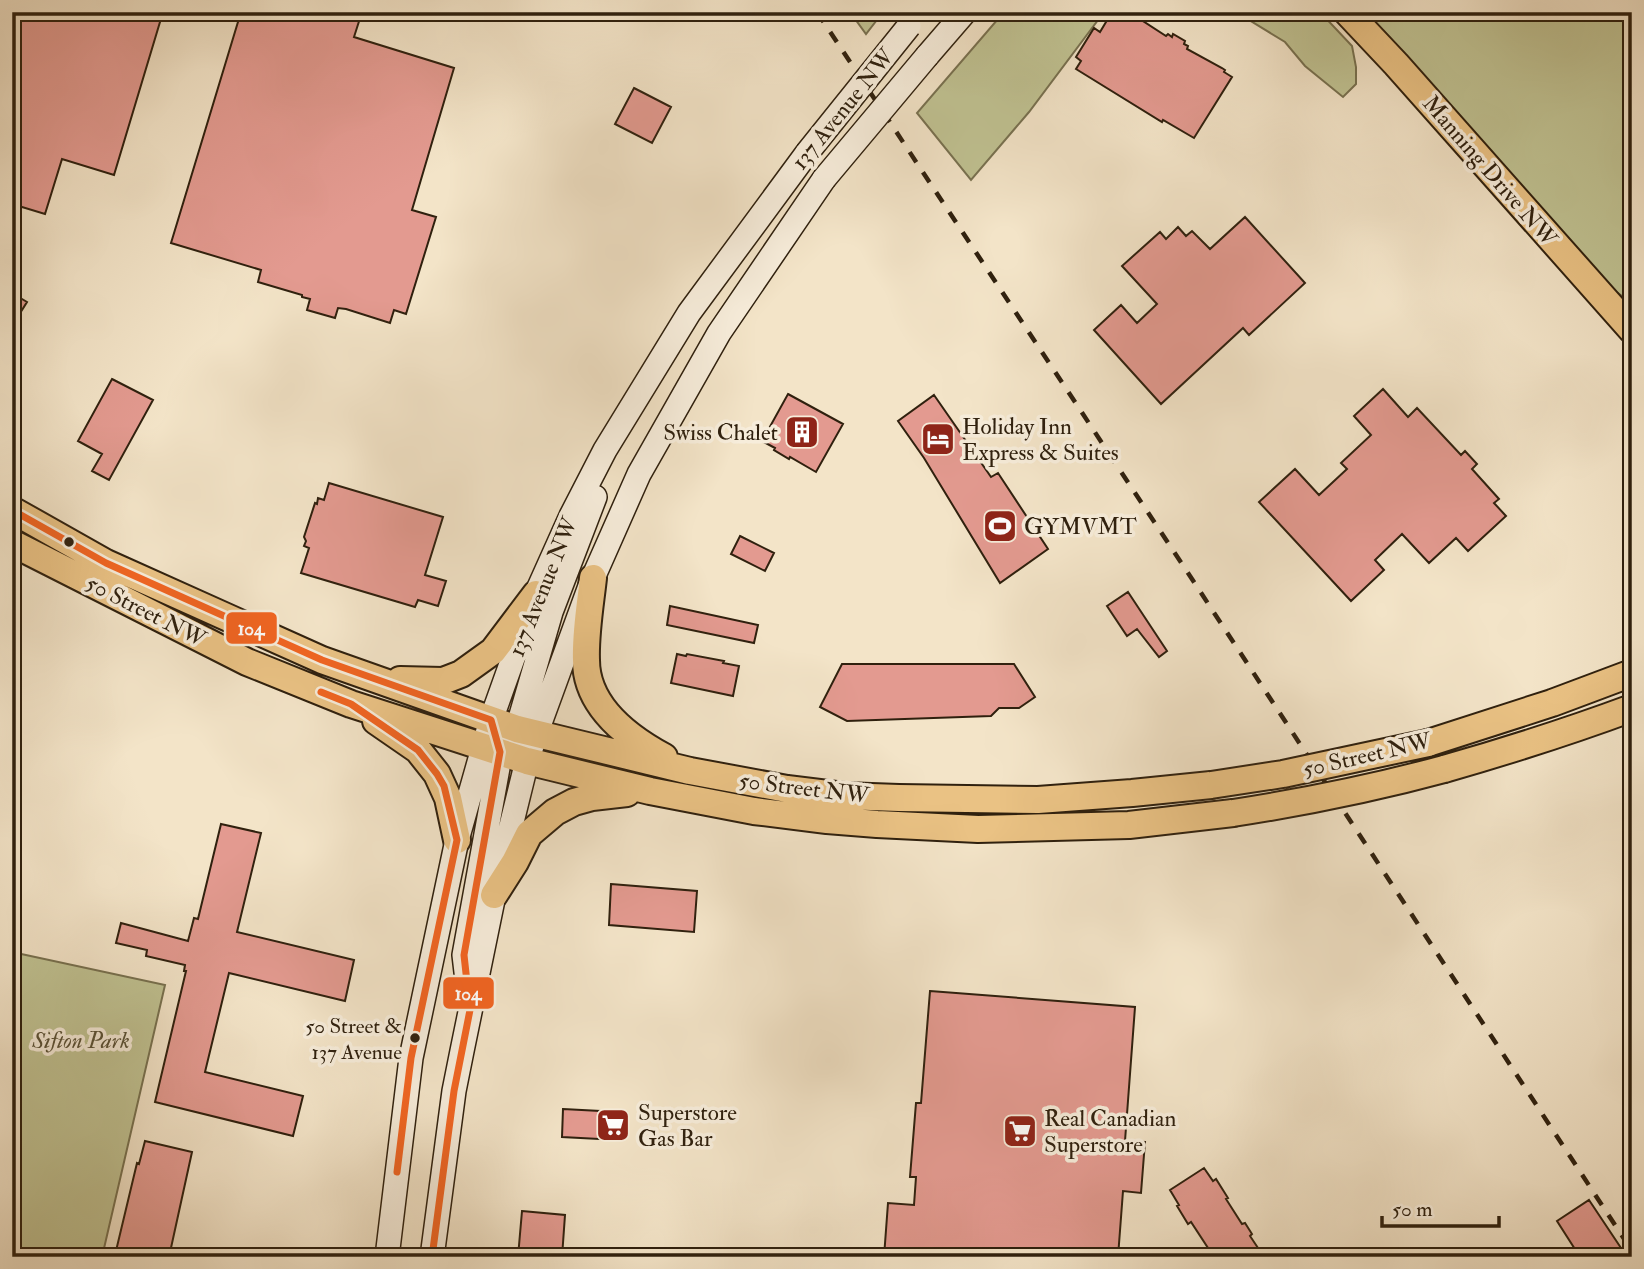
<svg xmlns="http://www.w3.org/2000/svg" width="1644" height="1269" viewBox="0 0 1644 1269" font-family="'IM FELL Double Pica',serif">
<rect width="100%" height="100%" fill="#f3e4c8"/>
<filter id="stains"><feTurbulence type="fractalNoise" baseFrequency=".00286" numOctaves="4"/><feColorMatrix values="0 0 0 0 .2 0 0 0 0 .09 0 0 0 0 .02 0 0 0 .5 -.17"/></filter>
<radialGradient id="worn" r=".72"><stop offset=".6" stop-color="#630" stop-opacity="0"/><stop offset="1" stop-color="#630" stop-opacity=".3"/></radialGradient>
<path fill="#c0c292" stroke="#787150" stroke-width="2" d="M 850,12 L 883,12 L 866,34 Z
M 1004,12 L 1104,12 L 1029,112 L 971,180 L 917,113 Z
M 1236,12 L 1320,12 L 1352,46 L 1356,67 L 1356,84 L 1343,97 L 1305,66 L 1285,42 Z
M 1361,12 L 1632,12 L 1632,303 L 1615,291 Z
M 12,952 L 165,985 L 102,1257 L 12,1257 Z"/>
<path fill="#e39a90" stroke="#2f200e" stroke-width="2" d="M 12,12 L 163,12 L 114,175 L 62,159 L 45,214 L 12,204 Z
M 241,12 L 362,12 L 354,37 L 454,68 L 412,210 L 436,217 L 406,314 L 394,310 L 390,323 L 346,309 L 338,308 L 335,318 L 307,310 L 310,299 L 302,297 L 302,295 L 258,282 L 261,270 L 171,243 Z
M 1112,12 L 1147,12 L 1142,18 L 1144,20 L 1143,21 L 1166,36 L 1168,34 L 1172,37 L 1173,34 L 1185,41 L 1184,44 L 1188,46 L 1187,49 L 1222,68 L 1225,70 L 1224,72 L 1232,77 L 1194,138 L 1163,120 L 1162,122 L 1076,69 L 1081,61 L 1076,57 L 1094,28 L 1100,32 Z
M 634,88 L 671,107 L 652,143 L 615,124 Z
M 1245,217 L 1305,283 L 1249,335 L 1243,328 L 1161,404 L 1094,330 L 1121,305 L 1137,323 L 1157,304 L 1122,266 L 1160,232 L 1166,239 L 1178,227 L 1186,236 L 1192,231 L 1210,249 Z
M 12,293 L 27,302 L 12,326 Z
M 112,379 L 153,400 L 109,480 L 92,471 L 102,454 L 78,441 Z
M 1383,389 L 1408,417 L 1417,408 L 1461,455 L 1465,451 L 1477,464 L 1472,469 L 1499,499 L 1494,503 L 1506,516 L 1468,551 L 1456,538 L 1429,563 L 1402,534 L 1375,560 L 1384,570 L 1351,601 L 1259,502 L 1295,469 L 1319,495 L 1347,469 L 1341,463 L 1371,435 L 1354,416 Z
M 788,394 L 843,424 L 816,472 L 790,457 L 789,459 L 774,450 L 775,448 L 762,441 Z
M 934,395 L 991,477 L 998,473 L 1048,549 L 1000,583 L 924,458 L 898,421 Z
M 329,483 L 443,517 L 425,575 L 446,581 L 438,606 L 418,600 L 415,607 L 301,573 L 309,548 L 304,546 L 306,541 L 304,537 L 315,503 L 317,504 L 318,498 L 324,500 Z
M 740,536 L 774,553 L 765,571 L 731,554 Z
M 1128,592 L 1167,651 L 1159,657 L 1137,629 L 1127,636 L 1107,606 Z
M 670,606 L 758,625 L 754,643 L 667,625 Z
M 677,654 L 686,656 L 687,654 L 724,661 L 723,663 L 739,666 L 733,696 L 671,683 Z
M 842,664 L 1014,664 L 1035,697 L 1019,708 L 999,708 L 991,716 L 847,721 L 820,707 Z
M 221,824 L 261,833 L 237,932 L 354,960 L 345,1001 L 229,973 L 205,1072 L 303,1096 L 293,1136 L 155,1102 L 186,971 L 184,971 L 185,965 L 146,956 L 147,950 L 116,943 L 121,923 L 188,941 L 194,918 L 198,919 Z
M 611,884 L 697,891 L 694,932 L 609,925 Z
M 930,991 L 1135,1007 L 1125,1141 L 1145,1142 L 1141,1193 L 1123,1191 L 1118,1257 L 884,1257 L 888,1203 L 914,1205 L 916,1177 L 910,1177 L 916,1103 L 921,1103 Z
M 563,1109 L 619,1112 L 618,1140 L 562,1137 Z
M 145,1141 L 192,1152 L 169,1257 L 122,1257 L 115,1255 L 137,1163 L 139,1164 Z
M 1204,1168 L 1213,1181 L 1216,1179 L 1228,1198 L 1226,1199 L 1242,1224 L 1245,1223 L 1252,1234 L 1250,1236 L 1264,1257 L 1193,1257 L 1208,1248 L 1191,1222 L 1188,1224 L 1177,1206 L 1179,1205 L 1170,1190 Z
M 1589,1200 L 1627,1257 L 1580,1257 L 1557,1221 Z
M 522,1211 L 565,1215 L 562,1257 L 518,1257 Z"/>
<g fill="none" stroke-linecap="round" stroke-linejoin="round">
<g stroke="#2f200e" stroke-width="26">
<path id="secondary" d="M 927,56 L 965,12
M 520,747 L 517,729 L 551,612 L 595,497
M 468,989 L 464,955 L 498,768 L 500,752 L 496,737
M 387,1257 L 411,1058 L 457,840 L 491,720 L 536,594 L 571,516 L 605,450 L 689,313 L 807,153
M 432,1257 L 454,1091 L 462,1051 L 494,895 L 527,761 L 536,734 L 593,578 L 639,474 L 719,333 L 824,179"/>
</g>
<g stroke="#2f200e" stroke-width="30">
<path id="primary" d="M 1347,12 L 1396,64 L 1632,330
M 12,510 L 106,563 L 322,660 L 517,729 L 690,771 L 787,789 L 844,796 L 899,798 L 1038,800 L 1132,793 L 1211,785
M 12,543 L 247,662 L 351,704 L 527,761 L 650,791 L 754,811 L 827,820 L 877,824 L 978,829 L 1129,825 L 1233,813
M 593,578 C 590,605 585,633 586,660 C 586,706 627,737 664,757
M 400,680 L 443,681 L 461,674 L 493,651 L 536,594
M 376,721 L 418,750 L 437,774 L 448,798 L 457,840
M 1428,743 L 1552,703 L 1632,673
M 1444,769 C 1507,751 1570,731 1632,708
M 494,895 L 515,862 L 529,834 L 555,812 L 574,802 L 592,797 L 627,793"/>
</g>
<use href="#secondary" stroke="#f7eddb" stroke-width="23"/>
<use href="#primary" stroke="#eac284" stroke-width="26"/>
<path stroke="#2f200e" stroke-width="4.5" stroke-dasharray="12 12" stroke-linecap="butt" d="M 817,12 L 1190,576 L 1632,1251"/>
<g stroke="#2f200e" stroke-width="26" stroke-linecap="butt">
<path id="secondary-bridge" d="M 807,153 L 909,26
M 824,179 L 927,56"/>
</g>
<g stroke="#2f200e" stroke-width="30" stroke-linecap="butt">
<path id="primary-bridge" d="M 1211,785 L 1283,774 L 1428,743
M 1233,813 C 1304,802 1374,788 1444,769"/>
</g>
<use href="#secondary-bridge" stroke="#f7eddb" stroke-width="23"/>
<use href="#primary-bridge" stroke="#eac284" stroke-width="26"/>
<g stroke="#f7eddb" stroke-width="12">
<path id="bus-1" d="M 12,510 L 106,563 L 322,660 L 491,720 L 500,752 L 464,955 L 470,1010 L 454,1091 L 432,1257
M 321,692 L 351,704 L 418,750 L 437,774 L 444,786 L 457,840 L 411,1058 L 397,1172"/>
</g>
<use href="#bus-1" stroke="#f26522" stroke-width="7"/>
</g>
<defs>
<g id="building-square" transform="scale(1.75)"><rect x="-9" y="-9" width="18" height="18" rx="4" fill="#8f2418" stroke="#f7eddb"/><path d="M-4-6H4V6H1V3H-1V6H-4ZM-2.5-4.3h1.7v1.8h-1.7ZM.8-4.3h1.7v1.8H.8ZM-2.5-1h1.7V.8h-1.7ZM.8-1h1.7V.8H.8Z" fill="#fff"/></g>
<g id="hotel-square" transform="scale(1.75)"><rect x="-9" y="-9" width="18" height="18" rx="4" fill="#8f2418" stroke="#f7eddb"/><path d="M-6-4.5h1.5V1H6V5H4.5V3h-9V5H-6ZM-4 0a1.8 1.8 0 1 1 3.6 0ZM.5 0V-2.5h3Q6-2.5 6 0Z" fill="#fff"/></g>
<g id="stadium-square" transform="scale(1.75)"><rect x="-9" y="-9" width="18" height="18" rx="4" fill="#8f2418" stroke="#f7eddb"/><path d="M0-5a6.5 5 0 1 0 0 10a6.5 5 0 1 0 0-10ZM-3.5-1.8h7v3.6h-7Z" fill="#fff"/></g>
<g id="supermarket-square" transform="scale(1.75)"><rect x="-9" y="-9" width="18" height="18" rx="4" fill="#8f2418" stroke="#f7eddb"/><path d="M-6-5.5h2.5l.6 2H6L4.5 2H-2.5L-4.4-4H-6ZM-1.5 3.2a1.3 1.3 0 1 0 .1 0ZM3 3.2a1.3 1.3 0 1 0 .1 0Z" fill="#fff"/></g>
</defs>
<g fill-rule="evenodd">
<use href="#building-square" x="802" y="432"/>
<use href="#hotel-square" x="938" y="439"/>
<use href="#stadium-square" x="1000" y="526"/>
<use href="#supermarket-square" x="613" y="1125"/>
<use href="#supermarket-square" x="1020" y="1131"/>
</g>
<g fill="#2f200e" stroke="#f7eddb" stroke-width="2.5">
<circle cx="69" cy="542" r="6"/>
<circle cx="415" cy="1038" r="6"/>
</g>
<g text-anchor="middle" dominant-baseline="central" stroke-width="7" stroke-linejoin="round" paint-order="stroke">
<g font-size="21" fill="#2f200e" stroke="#f7eddb" text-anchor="end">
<text x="402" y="1026">50 Street &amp;<tspan x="402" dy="26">137 Avenue</tspan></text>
</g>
<g font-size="23" fill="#2f200e" stroke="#f7eddb">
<text transform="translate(843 109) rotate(-51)">137 Avenue NW</text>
<text transform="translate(1490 171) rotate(49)">Manning Drive NW</text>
<text transform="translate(543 587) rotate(-68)">137 Avenue NW</text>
<text transform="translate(146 611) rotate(27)">50 Street NW</text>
<text transform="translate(1367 755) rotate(-13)">50 Street NW</text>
<text transform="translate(804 788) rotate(7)">50 Street NW</text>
</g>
<g font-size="23" fill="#2f200e" stroke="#f7eddb" text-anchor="start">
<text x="962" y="426">Holiday Inn<tspan x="962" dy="26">Express &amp; Suites</tspan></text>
<text x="778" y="432" text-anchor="end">Swiss Chalet</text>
<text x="1024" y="526">GYMVMT</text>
<text x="638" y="1112">Superstore<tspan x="638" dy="26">Gas Bar</tspan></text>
<text x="1044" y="1118">Real Canadian<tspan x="1044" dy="26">Superstore</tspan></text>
</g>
<g font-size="23" font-style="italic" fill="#5a5136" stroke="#f7eddb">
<text x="81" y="1040">Sifton Park</text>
</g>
</g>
<g stroke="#f7eddb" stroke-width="2.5">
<rect x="225" y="611" width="53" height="34" rx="7" fill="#f26522"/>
<rect x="442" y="976" width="53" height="34" rx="7" fill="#f26522"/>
</g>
<g font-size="19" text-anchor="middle" font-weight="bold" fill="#fff">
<text x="251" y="635">104</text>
<text x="468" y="1000">104</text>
</g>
<rect width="1644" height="1269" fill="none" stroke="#f3e4c8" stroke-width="42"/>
<rect x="14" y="14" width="1616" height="1241" fill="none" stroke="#2f200e" stroke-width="3.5"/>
<rect x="21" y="21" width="1602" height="1227" fill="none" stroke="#2f200e" stroke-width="2"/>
<path d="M1382 1216v10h117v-10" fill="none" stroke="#2f200e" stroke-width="3.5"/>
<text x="1392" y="1216" font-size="21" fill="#2f200e" stroke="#f7eddb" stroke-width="5" paint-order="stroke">50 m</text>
<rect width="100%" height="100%" filter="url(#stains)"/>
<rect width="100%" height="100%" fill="url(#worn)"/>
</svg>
